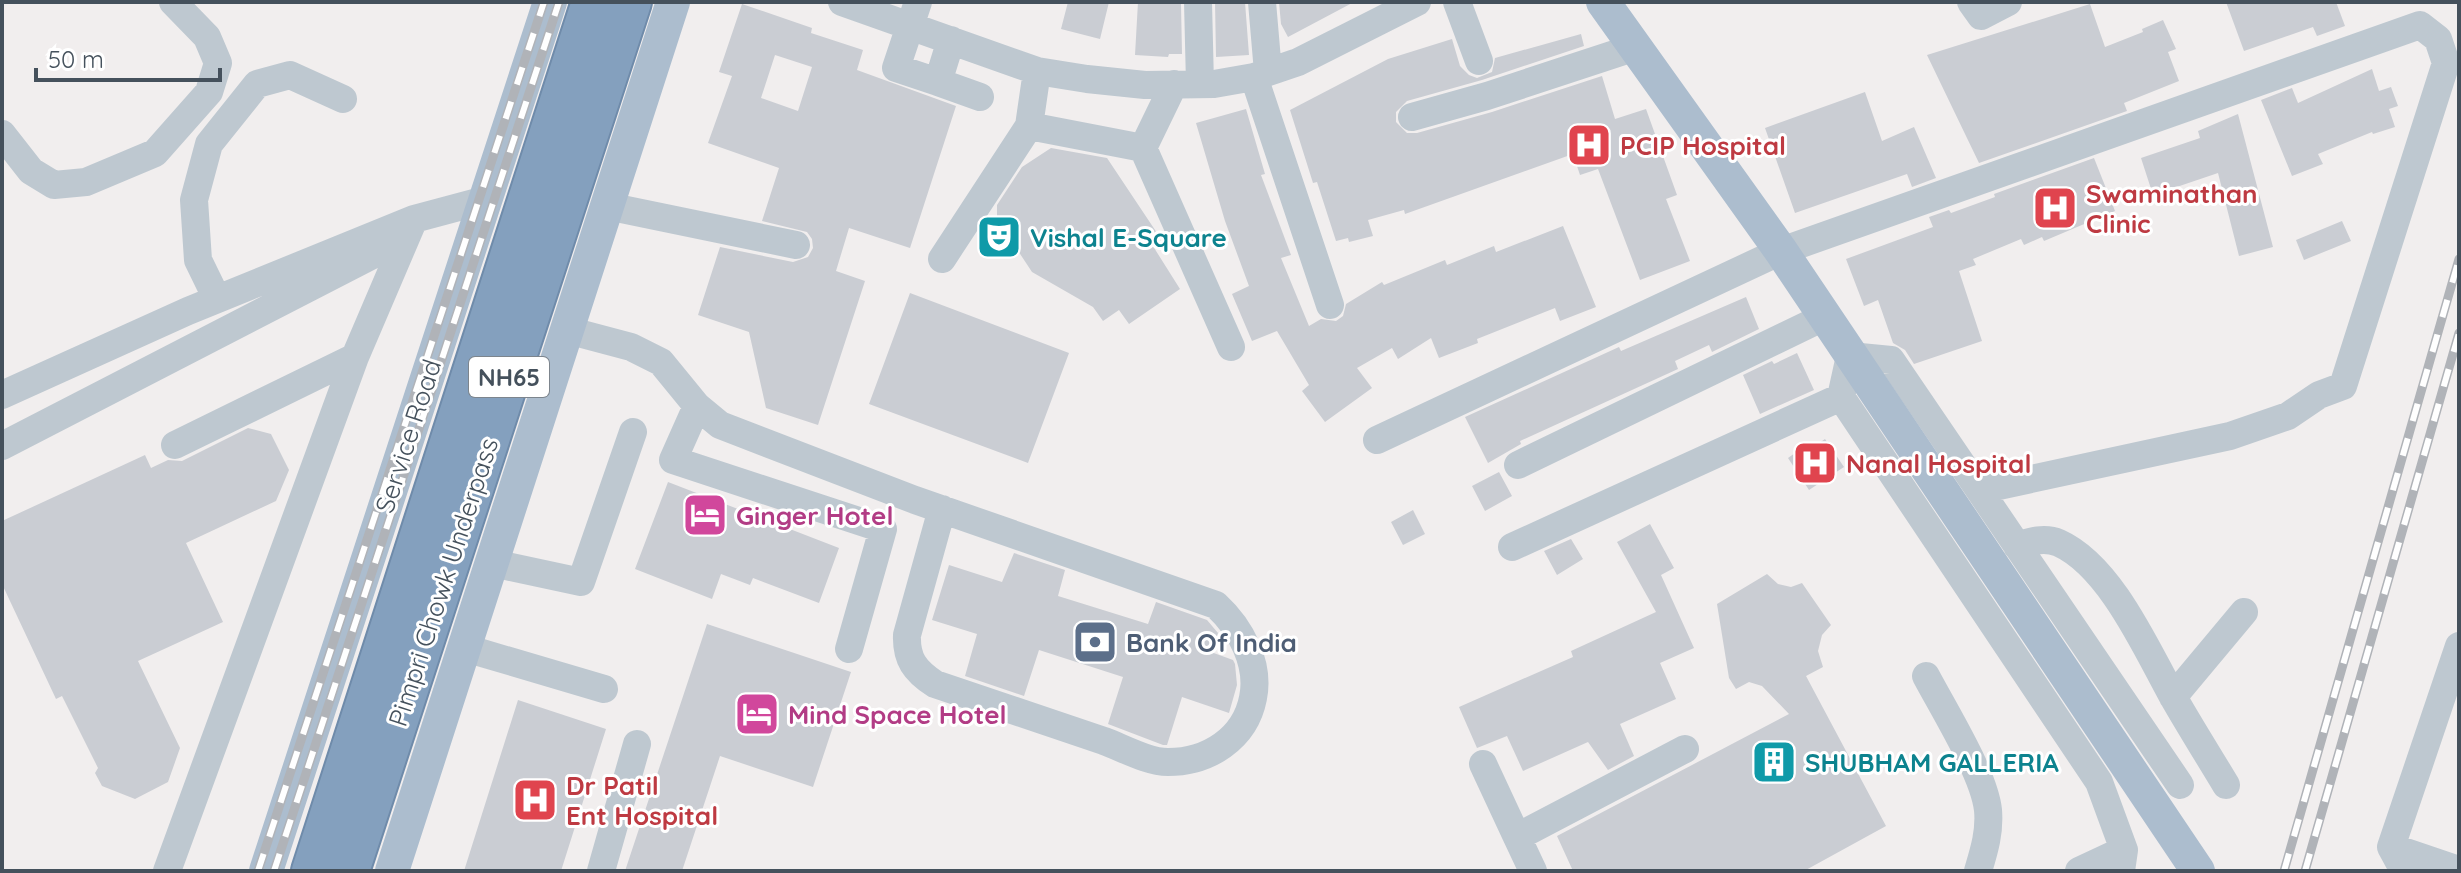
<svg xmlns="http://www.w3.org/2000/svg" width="2461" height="873" viewBox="0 0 2461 873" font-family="Quicksand,sans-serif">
<rect width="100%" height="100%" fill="#f1eeee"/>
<path fill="#cacdd3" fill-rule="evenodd" d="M 1068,2 L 1109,2 L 1100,39 L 1061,29 Z
M 1138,2 L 1181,4 L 1182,54 L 1169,54 L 1168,57 L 1135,55 Z
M 1215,2 L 1245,2 L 1249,55 L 1216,57 Z
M 1279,2 L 1354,2 L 1288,37 L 1281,24 Z
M 2226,2 L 2336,2 L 2345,26 L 2317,36 L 2313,27 L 2244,51 Z
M 742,4 L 812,28 L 811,33 L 863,50 L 857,70 L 956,106 L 910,248 L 849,228 L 836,271 L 865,281 L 818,425 L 766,408 L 749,332 L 698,315 L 720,247 L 793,262 L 808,257 L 813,248 L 812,239 L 807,232 L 762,221 L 779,168 L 708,143 L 732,76 L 719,72 ZM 775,55 L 812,67 L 798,111 L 761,98 Z
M 2090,4 L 2105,47 L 2143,32 L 2142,29 L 2163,20 L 2176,49 L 2168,52 L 2179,81 L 2124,103 L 2127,111 L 1979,163 L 1927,55 Z
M 1581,34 L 1584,46 L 1482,80 L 1407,101 L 1396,112 L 1396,122 L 1407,133 L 1417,133 L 1492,112 L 1602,76 L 1615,119 L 1646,109 L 1677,195 L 1666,199 L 1690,261 L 1640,280 L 1598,169 L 1580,175 L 1573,154 L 1405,214 L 1404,210 L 1368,220 L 1373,236 L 1349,242 L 1348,238 L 1336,241 L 1317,182 L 1313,183 L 1290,110 L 1388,59 L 1452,39 L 1460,66 L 1469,75 L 1477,78 L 1492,72 L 1495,58 Z
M 2372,69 L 2379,91 L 2391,87 L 2398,106 L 2389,109 L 2395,127 L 2373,134 L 2372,132 L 2318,154 L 2323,164 L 2292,176 L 2261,100 L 2292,88 L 2298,103 Z
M 1865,92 L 1882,141 L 1914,127 L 1936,178 L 1912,187 L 1907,174 L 1795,213 L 1765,128 Z
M 1246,109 L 1265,174 L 1261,175 L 1291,255 L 1281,258 L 1309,326 L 1321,319 L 1336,321 L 1343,316 L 1346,304 L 1382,282 L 1384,285 L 1445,260 L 1447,265 L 1494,246 L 1496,252 L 1563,226 L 1596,307 L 1560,321 L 1555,308 L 1477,339 L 1478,343 L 1439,358 L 1431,338 L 1398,359 L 1392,348 L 1357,368 L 1372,388 L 1325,422 L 1302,391 L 1309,385 L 1277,331 L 1252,341 L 1232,294 L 1249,286 L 1225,221 L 1196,123 Z
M 2238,114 L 2273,247 L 2239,256 L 2218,173 L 2153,195 L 2141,158 L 2200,138 L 2198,131 Z
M 1051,148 L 1107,158 L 1159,236 L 1151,243 L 1180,289 L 1129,324 L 1119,310 L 1103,321 L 1093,307 L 1032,272 L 997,219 L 997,205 L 1022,167 Z
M 2094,158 L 2115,211 L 2044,241 L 2042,237 L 2024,245 L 2021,239 L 1973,259 L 1976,265 L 1959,271 L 1982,341 L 1914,364 L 1905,350 L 1893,343 L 1878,300 L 1864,306 L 1846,259 L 1933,227 L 1929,217 L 1949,210 L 1951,213 L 1995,197 L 1994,194 Z
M 2342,221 L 2351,241 L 2304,260 L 2296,240 Z
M 910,293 L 1069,353 L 1028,463 L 869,404 Z
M 1746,297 L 1759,329 L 1712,352 L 1709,345 L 1675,361 L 1678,369 L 1520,441 L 1521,444 L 1488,463 L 1465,417 L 1619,347 L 1621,351 Z
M 1797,353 L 1814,390 L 1760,414 L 1743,375 L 1772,361 L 1774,364 Z
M 248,428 L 271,434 L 289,470 L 276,501 L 186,543 L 223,622 L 138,661 L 180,748 L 168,782 L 135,799 L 102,786 L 95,773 L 98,768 L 62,696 L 56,699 L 2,584 L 2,521 L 145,455 L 151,468 L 168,460 L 182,461 Z
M 1825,439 L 1844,467 L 1809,490 L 1788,458 L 1809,443 L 1812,448 Z
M 1499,472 L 1512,496 L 1485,511 L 1472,486 Z
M 668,482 L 839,548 L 819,603 L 753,578 L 750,585 L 721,574 L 712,599 L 635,569 Z
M 1413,510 L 1425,534 L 1403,545 L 1391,522 Z
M 1650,524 L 1674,568 L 1661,575 L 1694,648 L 1660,663 L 1676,699 L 1620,724 L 1634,756 L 1608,770 L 1588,742 L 1523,771 L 1507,736 L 1477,748 L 1459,707 L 1573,657 L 1571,651 L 1656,612 L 1617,542 Z
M 1571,539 L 1583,559 L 1557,575 L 1544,551 Z
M 1014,553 L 1065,570 L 1058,596 L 1148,624 L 1156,602 L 1207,620 L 1218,633 L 1211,652 L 1233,660 L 1235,664 L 1237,685 L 1229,713 L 1182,697 L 1167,745 L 1163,745 L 1108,724 L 1123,677 L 1039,650 L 1024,696 L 965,676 L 977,634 L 932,620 L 949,565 L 1002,582 Z
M 1767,574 L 1778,584 L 1791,587 L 1802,583 L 1831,625 L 1822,635 L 1818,651 L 1823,667 L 1806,676 L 1886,826 L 1804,871 L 1573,871 L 1557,836 L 1789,714 L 1762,686 L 1749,682 L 1736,689 L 1729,678 L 1717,604 Z
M 707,624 L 851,672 L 813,787 L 720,756 L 682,871 L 625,871 Z
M 518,700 L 606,729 L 561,871 L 464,871 Z"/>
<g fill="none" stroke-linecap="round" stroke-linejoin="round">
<g stroke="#6f8baa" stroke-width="44">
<path id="highway" d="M 312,871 L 592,2
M 349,871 L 631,2"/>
</g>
<path stroke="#bec8d0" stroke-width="28" d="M 842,2 L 1037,71 L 1087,79 L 1145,85 L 1214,84 L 1254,77 L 1298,62 L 1417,2
M 918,2 L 896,68 L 938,82
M 1198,2 L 1200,84
M 1262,2 L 1268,72
M 1457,2 L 1479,61
M 1971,2 L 1981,16 L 2008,2
M 951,40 L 938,82 L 980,97
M 1037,71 L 1029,126 L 1143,148 L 1174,84
M 1254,77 L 1330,305
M 1412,117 L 1487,96 L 1636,47
M 2,134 L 31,171 L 54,185 L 86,182 L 155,153 L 209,92 L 218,63 L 207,37 L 173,2
M 1143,148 L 1231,347
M 607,206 L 796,245
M 942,259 L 1029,126
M 217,299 L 198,260 L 194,200 L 209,144 L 257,84 L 290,75 L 343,99
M 567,330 L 631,347 L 661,362 L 697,406 L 720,425 L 915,500 L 1216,605 C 1241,628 1260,664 1253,698 C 1245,739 1208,762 1168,762 C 1148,762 1123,748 1104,741 C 1047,722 991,703 935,684 C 915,671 906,659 907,635 L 942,509
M 2,395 L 188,311 L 414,219 L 485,200
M 697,406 L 673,460 L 883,529 L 849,649
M 1377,440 L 1781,251 L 2420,25 L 2438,39 L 2446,63 L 2343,386 L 2319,395 L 2288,416 L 2230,436 L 1980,490
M 175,445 L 355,357
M 2,446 L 384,249
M 1518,465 L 1824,317
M 2017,546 C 2031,541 2045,537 2059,543 C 2110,566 2146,648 2172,695 C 2189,725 2208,755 2226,785
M 1512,547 L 1841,397
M 492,563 L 581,582 L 633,432
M 465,648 L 604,689
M 1926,676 C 1944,710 1984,774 1988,810 C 1990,832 1984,851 1978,871
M 2173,697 L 2244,612
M 1483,764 L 1517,837
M 2391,847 L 2459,870
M 167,871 L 355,357 L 414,219
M 601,871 L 637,744
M 1533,871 L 1517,837 L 1685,749
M 2079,871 L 2124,850
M 2121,871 L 2124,850 L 2099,782 L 1841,397 L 1850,356 L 1891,360 L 2180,785
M 2404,871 L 2391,847 L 2459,646"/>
<path stroke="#acbdce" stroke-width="34" d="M 1603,2 L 1781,251 L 2198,871
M 266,871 L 550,2
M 392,871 L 673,2"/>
<use href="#highway" stroke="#84a0be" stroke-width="40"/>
<g stroke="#b0b3b8" stroke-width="9">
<path id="rail" d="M 258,871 L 544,2
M 274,871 L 559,2
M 2284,871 L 2459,259
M 2305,871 L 2459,333"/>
</g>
<use href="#rail" stroke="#fff" stroke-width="6" stroke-dasharray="18" stroke-linecap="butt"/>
</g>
<defs>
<g id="hospital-square" transform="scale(2.3)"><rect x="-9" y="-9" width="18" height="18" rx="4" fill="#e0444e" stroke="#fff"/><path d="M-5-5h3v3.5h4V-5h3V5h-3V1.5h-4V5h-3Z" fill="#fff"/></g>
<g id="theatre-square" transform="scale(2.3)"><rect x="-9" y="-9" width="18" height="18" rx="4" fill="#0f9aa8" stroke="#fff"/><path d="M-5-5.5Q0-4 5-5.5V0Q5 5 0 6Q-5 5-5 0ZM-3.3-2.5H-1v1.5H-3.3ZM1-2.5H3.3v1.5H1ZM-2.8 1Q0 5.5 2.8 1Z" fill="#fff"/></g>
<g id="hotel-square" transform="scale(2.3)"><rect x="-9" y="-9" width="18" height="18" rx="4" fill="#d1479c" stroke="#fff"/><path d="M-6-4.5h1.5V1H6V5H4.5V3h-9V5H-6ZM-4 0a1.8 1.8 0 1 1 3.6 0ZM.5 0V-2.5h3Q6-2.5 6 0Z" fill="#fff"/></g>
<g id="bank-square" transform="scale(2.3)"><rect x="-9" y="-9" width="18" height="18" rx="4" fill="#5c6f8a" stroke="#fff"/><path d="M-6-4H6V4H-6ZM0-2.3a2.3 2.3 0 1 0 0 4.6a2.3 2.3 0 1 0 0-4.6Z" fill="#fff"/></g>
<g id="building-square" transform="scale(2.3)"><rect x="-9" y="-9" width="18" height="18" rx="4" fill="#0f9aa8" stroke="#fff"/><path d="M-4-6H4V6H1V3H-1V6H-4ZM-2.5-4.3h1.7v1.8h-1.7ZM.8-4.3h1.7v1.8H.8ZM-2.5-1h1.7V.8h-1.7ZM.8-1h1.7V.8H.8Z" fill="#fff"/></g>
</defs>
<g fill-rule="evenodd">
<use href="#hospital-square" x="1589" y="145"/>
<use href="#hospital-square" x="2055" y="208"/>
<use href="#theatre-square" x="999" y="237"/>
<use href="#hospital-square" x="1815" y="463"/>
<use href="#hotel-square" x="705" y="515"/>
<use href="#bank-square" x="1095" y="642"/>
<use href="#hotel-square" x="757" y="714"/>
<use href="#building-square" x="1774" y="762"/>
<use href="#hospital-square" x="535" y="800"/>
</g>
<g text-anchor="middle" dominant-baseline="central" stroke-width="6" stroke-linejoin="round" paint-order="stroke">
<rect fill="#fff" stroke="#7d858d" stroke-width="2" x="469" y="357" width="80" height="40" rx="6"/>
<g font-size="24" font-weight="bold" fill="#45515c">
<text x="509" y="377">NH65</text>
</g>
<g font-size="26" font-weight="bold" fill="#be3a42" stroke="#fff" text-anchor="start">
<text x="1620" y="145">PCIP Hospital</text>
<text x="2086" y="193">Swaminathan<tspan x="2086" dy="30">Clinic</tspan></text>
<text x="1846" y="463">Nanal Hospital</text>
<text x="566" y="785">Dr Patil<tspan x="566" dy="30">Ent Hospital</tspan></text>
</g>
<g font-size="26" font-weight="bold" fill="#0d838f" stroke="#fff" text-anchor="start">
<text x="1030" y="237">Vishal E-Square</text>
<text x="1805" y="762">SHUBHAM GALLERIA</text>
</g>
<g font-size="26" fill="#45515c" stroke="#fff">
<text transform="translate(408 436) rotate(-72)">Service Road</text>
<text transform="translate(443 582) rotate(-72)">Pimpri Chowk Underpass</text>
</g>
<g font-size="26" font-weight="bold" fill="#b23c85" stroke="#fff" text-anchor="start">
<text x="736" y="515">Ginger Hotel</text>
<text x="788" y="714">Mind Space Hotel</text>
</g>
<g font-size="26" font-weight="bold" fill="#4e5e75" stroke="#fff" text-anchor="start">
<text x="1126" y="642">Bank Of India</text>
</g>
</g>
<rect width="2461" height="873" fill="none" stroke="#45515c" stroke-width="8"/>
<path d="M36 68v12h184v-12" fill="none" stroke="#45515c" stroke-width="4"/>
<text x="48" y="68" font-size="24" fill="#45515c" stroke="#ffffff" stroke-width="6" paint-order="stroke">50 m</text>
</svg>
